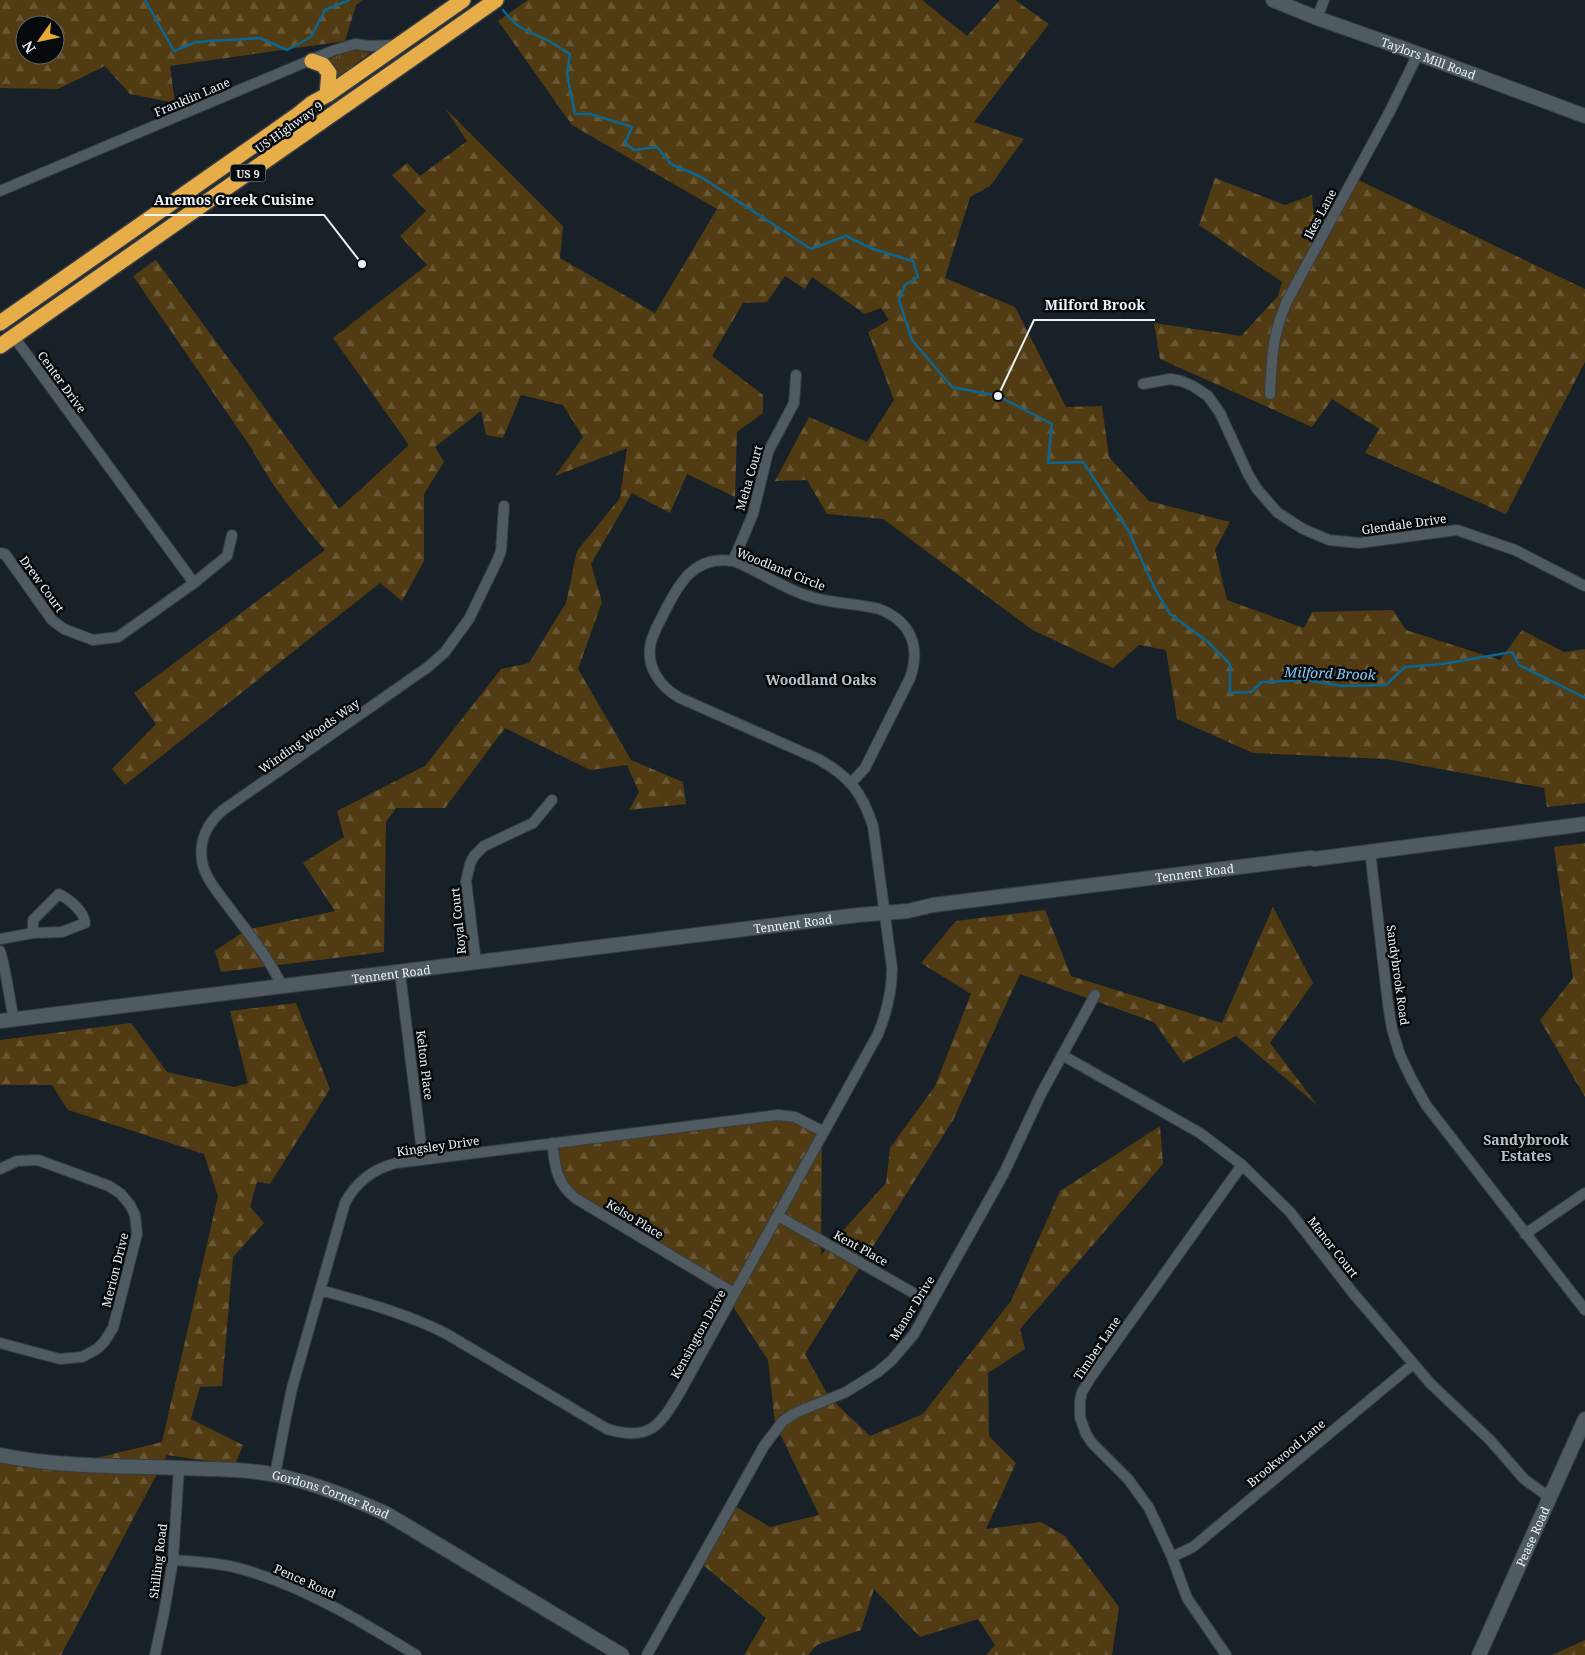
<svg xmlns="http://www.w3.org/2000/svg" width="1585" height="1655" viewBox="0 0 1585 1655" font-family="'Noto Serif',serif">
<defs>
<pattern id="grass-tufts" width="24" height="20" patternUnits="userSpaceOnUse" patternTransform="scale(1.25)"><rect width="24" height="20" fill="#513b12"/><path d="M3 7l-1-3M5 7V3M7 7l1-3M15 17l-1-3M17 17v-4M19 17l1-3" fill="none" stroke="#6a5835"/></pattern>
<pattern id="forest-firs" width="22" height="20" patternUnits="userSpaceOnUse" patternTransform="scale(1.25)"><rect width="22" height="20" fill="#513b12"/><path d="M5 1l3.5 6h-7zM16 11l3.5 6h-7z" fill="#6a5835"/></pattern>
</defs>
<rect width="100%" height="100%" fill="#182127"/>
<path fill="url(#grass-tufts)" d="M 351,50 L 363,51 L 370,53 L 334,80 L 324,61 Z"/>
<path fill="url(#forest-firs)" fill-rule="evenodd" d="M 0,0 L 363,0 L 356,5 L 345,41 L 170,66 L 175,103 L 130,94 L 105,66 L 58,89 L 0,88 ZM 25,25 L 55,25 L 55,55 L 25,55 Z
M 528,0 L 922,0 L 967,36 L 1000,0 L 1015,0 L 1049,24 L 974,122 L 1024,139 L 990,186 L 970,197 L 945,278 L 1015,307 L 1066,407 L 1102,406 L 1109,457 L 1149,501 L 1230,522 L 1215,550 L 1227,600 L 1304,628 L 1312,612 L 1393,610 L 1406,630 L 1500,660 L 1522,630 L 1564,652 L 1585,649 L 1585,803 L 1547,807 L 1544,788 L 1386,759 L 1253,753 L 1177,719 L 1166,650 L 1139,645 L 1113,668 L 1031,629 L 883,519 L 827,514 L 807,480 L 775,481 L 809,417 L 867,442 L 894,400 L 868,332 L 889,320 L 881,308 L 865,314 L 812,277 L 805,289 L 785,276 L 767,302 L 743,303 L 712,356 L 763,395 L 763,413 L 737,432 L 735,497 L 687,474 L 670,513 L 632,493 L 591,564 L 602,602 L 578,669 L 631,760 L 683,782 L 686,804 L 629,810 L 639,792 L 627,765 L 590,770 L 505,728 L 445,808 L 396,808 L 386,822 L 384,952 L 221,972 L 215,951 L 246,930 L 335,911 L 303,863 L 344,837 L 337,811 L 425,766 L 501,669 L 529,663 L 566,603 L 577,551 L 620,498 L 627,448 L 555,476 L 583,437 L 563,405 L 521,395 L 503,438 L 486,435 L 481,411 L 435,447 L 444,462 L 424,494 L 424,561 L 402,601 L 380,583 L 125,785 L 112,769 L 156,724 L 134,693 L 325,550 C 297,519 272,486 252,449 L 133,276 L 156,260 L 339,509 L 409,445 L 333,338 L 427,265 L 400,236 L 426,211 L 392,175 L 407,163 L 420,176 L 467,141 L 445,108 L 563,226 L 560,258 L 655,313 L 717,209 L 572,125 L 498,21 Z
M 1350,176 L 1585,289 L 1585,362 L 1506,514 L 1365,453 L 1379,429 L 1332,399 L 1312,427 L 1160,359 L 1154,323 L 1241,336 L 1278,296 L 1282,282 L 1199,225 L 1215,178 L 1285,205 L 1312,195 L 1313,210 L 1334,207 Z
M 1585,843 L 1585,1097 L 1540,1020 L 1573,978 L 1554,847 Z
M 1273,907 L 1313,983 L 1270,1043 L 1318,1106 L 1236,1036 L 1183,1063 L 1154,1022 L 1020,974 L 953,1120 L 805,1354 L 829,1397 L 870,1436 L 923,1414 L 1011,1301 L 1060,1191 L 1160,1126 L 1163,1164 L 1020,1329 L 1025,1349 L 988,1373 L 989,1436 L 1016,1463 L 986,1529 L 1041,1522 L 1065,1536 L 1119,1607 L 1112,1655 L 986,1655 L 995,1645 L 978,1619 L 920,1637 L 874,1589 L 861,1630 L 817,1645 L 808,1655 L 744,1655 L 766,1618 L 696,1559 L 728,1502 L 770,1527 L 819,1515 L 775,1423 L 768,1360 L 726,1296 L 564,1193 L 545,1144 L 798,1118 L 822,1131 L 821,1255 L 886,1183 L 890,1148 L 935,1086 L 971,994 L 921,963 L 956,921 L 1045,910 L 1071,976 L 1222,1023 Z
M 296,1003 L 330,1089 L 270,1184 L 257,1182 L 250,1207 L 264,1223 L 233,1257 L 222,1386 L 200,1387 L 191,1419 L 243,1445 L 235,1465 L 167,1455 L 61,1655 L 0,1655 L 0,1450 L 88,1460 L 162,1442 L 218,1196 L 204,1154 L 68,1110 L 52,1085 L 0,1085 L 0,1040 L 131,1023 L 167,1072 L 234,1087 L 248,1083 L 230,1011 Z
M 1585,1640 L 1585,1655 L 1552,1655 Z"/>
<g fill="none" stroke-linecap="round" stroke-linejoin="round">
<path stroke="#0a6692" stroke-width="2.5" d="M 145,0 L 174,51 L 196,42 L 260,38 L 287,50 L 311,37 L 325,10 L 349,0
M 503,10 C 519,31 527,30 549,41 C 556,45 563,50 570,54 L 567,74 L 575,114 L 591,114 L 632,127 L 625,143 L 634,150 L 657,147 L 671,164 L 701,177 L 811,249 L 846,236 L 873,249 L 913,261 L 918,277 L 905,285 L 899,300 L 912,340 L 952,387 L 998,396 L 1052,424 L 1048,463 L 1083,462 L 1128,530 L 1155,589 L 1170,614 L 1207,641 L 1230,664 L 1230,693 L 1251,692 L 1262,682 L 1306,680 L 1341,686 L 1386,685 L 1405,667 L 1442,664 L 1512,652 L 1519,665 L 1585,698"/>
<g stroke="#373d43" stroke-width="12">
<path id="street" d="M 1317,18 L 1324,0
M 0,191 L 332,51 L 355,44 L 370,46 L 397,45
M 14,337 L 194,583
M 1143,384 L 1170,379 L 1181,381 L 1193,386 L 1208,396 L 1220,413 L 1248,474 L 1257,489 L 1277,512 L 1303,529 L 1329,540 L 1359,543 L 1457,530 L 1515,550 L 1585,586
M 1270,394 C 1272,356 1272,336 1287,301 L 1390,111 L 1418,54
M 0,553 L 5,554 L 52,620 L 64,629 L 93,640 L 118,637 L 194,583 L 227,556 L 232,535
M 733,561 L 753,514 L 768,452 L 794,403 L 796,375
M 1370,851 L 1388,1004 L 1392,1029 L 1400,1055 L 1412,1080 L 1426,1105 L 1585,1310
M 59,894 C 69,899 84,911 85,923 L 62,932 L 33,933 L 33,920 Z
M 0,939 L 33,933
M 0,951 C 7,974 9,997 14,1020
M 476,963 L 466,881 L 470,864 L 474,856 L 484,846 L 533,823 L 552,800
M 400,973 L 423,1160
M 282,986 C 269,958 249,934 231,910 C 220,895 205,879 202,861 C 199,841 207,823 223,810 L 428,667 L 445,652 L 469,619 L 498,559 L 501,551 L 504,506
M 1062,1055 L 1200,1133 L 1242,1165 L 1290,1212 L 1353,1293 L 1430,1383 L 1490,1440 L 1524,1479 L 1549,1497
M 552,1143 C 555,1166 556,1182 575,1198 L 734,1293
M 0,1169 L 17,1161 L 38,1160 L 109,1186 L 121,1194 L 130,1205 L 135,1215 L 137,1234 L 113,1328 L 104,1342 L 97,1349 L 82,1357 L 60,1359 L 0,1343
M 778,1216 L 931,1303
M 1525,1234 L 1585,1193
M 320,1290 C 363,1302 405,1313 445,1333 L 607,1429 C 649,1442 660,1426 680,1392 L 878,1034 C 887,1012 892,992 892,968 L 873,826 C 862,792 849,776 818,759 L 680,698 C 660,687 645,666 651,642 C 654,631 660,621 665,611 C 679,583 695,555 732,561 C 739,562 747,567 753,570 C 771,579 789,590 808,596 C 831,604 856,603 879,609 C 911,621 921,647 910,678 L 865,768 L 852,782
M 275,1475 L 284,1427 L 292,1388 L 345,1203 C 356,1182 373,1169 396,1163 L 778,1115 L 795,1117 L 824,1132
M 1172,1557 L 1193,1547 L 1413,1364
M 173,1560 C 197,1562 222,1563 245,1570 C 307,1588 362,1622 416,1655
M 155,1655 L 164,1613 L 173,1560 L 179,1468
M 647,1655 L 764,1446 L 783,1421 L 795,1413 L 846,1392 L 878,1372 L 892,1360 L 914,1334 L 1004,1173 L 1041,1094 L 1095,995
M 1226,1655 L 1187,1598 L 1172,1557 L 1149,1508 L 1128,1479 L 1092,1443 L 1086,1434 L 1080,1417 L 1080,1401 L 1082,1392 L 1091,1377 L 1242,1165"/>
</g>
<g stroke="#373d43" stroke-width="16">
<g id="secondary">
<path id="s1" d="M 1273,0 L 1317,18 L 1405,49 L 1585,116"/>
<path id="s2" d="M 0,1021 C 286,987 572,952 858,915 L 908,911 L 933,905 L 1311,858 L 1314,859 L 1585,824"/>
<path id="s3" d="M 0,1455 C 59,1467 122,1466 182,1468 C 213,1469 246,1469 276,1475 C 315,1483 351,1498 387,1514 L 622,1655"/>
<path id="s4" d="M 1479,1655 L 1585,1419"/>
</g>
</g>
<g stroke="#373d43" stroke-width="18">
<path id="highway" d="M 312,61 L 323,65 L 329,73 L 327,95
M 0,323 L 296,116 L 312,103 L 327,95 L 463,0
M 0,346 L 496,0"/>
</g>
<use href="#street" stroke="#4f5a61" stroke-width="10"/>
<use href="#secondary" stroke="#4f5a61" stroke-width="14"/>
<use href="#highway" stroke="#e6ad49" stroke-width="15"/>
</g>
<g text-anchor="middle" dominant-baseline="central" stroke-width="5" stroke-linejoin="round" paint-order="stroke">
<rect fill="#060a0d" stroke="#a7acb0" stroke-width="1" x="230.5" y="164.5" width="35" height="17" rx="4"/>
<g font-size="11" font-weight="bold" fill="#ecf2f6">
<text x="248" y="173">US 9</text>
</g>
<g font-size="12" fill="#ecf2f6" stroke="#060a0d">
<text stroke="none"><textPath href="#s1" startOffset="166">Taylors Mill Road</textPath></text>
<text transform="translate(192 97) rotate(-23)">Franklin Lane</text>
<text transform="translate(289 127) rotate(-35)">US Highway 9</text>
<text transform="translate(1320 214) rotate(-62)">Ikes Lane</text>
<text transform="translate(62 382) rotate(54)">Center Drive</text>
<text transform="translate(749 478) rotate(-74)">Meha Court</text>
<text transform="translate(1404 524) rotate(-8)">Glendale Drive</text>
<text transform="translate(781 569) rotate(22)">Woodland Circle</text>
<text transform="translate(42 584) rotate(54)">Drew Court</text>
<text transform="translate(309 736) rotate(-35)">Winding Woods Way</text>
<text stroke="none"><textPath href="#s2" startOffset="1204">Tennent Road</textPath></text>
<text transform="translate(458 921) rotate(-96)">Royal Court</text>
<text stroke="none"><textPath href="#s2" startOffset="799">Tennent Road</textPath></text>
<text stroke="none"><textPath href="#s2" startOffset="394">Tennent Road</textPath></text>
<text transform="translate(1398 975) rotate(82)">Sandybrook Road</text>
<text transform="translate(425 1065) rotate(83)">Kelton Place</text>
<text transform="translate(438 1146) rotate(-8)">Kingsley Drive</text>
<text transform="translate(635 1219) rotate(31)">Kelso Place</text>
<text transform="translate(1333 1247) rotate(52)">Manor Court</text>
<text transform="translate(861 1248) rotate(29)">Kent Place</text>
<text transform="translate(115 1270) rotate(-76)">Merion Drive</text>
<text transform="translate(912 1308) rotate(-58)">Manor Drive</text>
<text transform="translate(698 1334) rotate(-61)">Kensington Drive</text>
<text transform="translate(1097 1348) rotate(-56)">Timber Lane</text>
<text transform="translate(1286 1453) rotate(-40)">Brookwood Lane</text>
<text stroke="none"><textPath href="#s3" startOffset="335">Gordons Corner Road</textPath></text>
<text stroke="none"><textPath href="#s4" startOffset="130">Pease Road</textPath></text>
<text transform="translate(158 1561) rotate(-83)">Shilling Road</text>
<text transform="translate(305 1581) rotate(24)">Pence Road</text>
</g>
<g font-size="14" font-style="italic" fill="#87cefc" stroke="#060a0d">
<text transform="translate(1330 673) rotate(2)">Milford Brook</text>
</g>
<g font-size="14" font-weight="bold" fill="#b7c3cb" stroke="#060a0d">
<text x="821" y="679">Woodland Oaks</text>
<text x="1526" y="1139">Sandybrook<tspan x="1526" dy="16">Estates</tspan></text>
</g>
</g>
<path fill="none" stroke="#ecf2f6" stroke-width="2" d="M362 264L324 215H144M998 396L1034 320H1155"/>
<g fill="#ecf2f6" stroke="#060a0d" stroke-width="2">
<circle cx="362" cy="264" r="5"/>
<circle cx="998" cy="396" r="5"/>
</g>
<g font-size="14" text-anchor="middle" font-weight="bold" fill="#ecf2f6" stroke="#060a0d" stroke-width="5" stroke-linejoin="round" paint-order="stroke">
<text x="234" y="205">Anemos Greek Cuisine</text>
<text x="1095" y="310">Milford Brook</text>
</g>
<g transform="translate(40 40) rotate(237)"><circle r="24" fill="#060a0d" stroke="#62676a"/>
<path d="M0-4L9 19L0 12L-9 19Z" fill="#e9ab38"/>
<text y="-8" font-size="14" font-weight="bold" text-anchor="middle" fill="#ecf2f6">N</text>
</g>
</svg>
